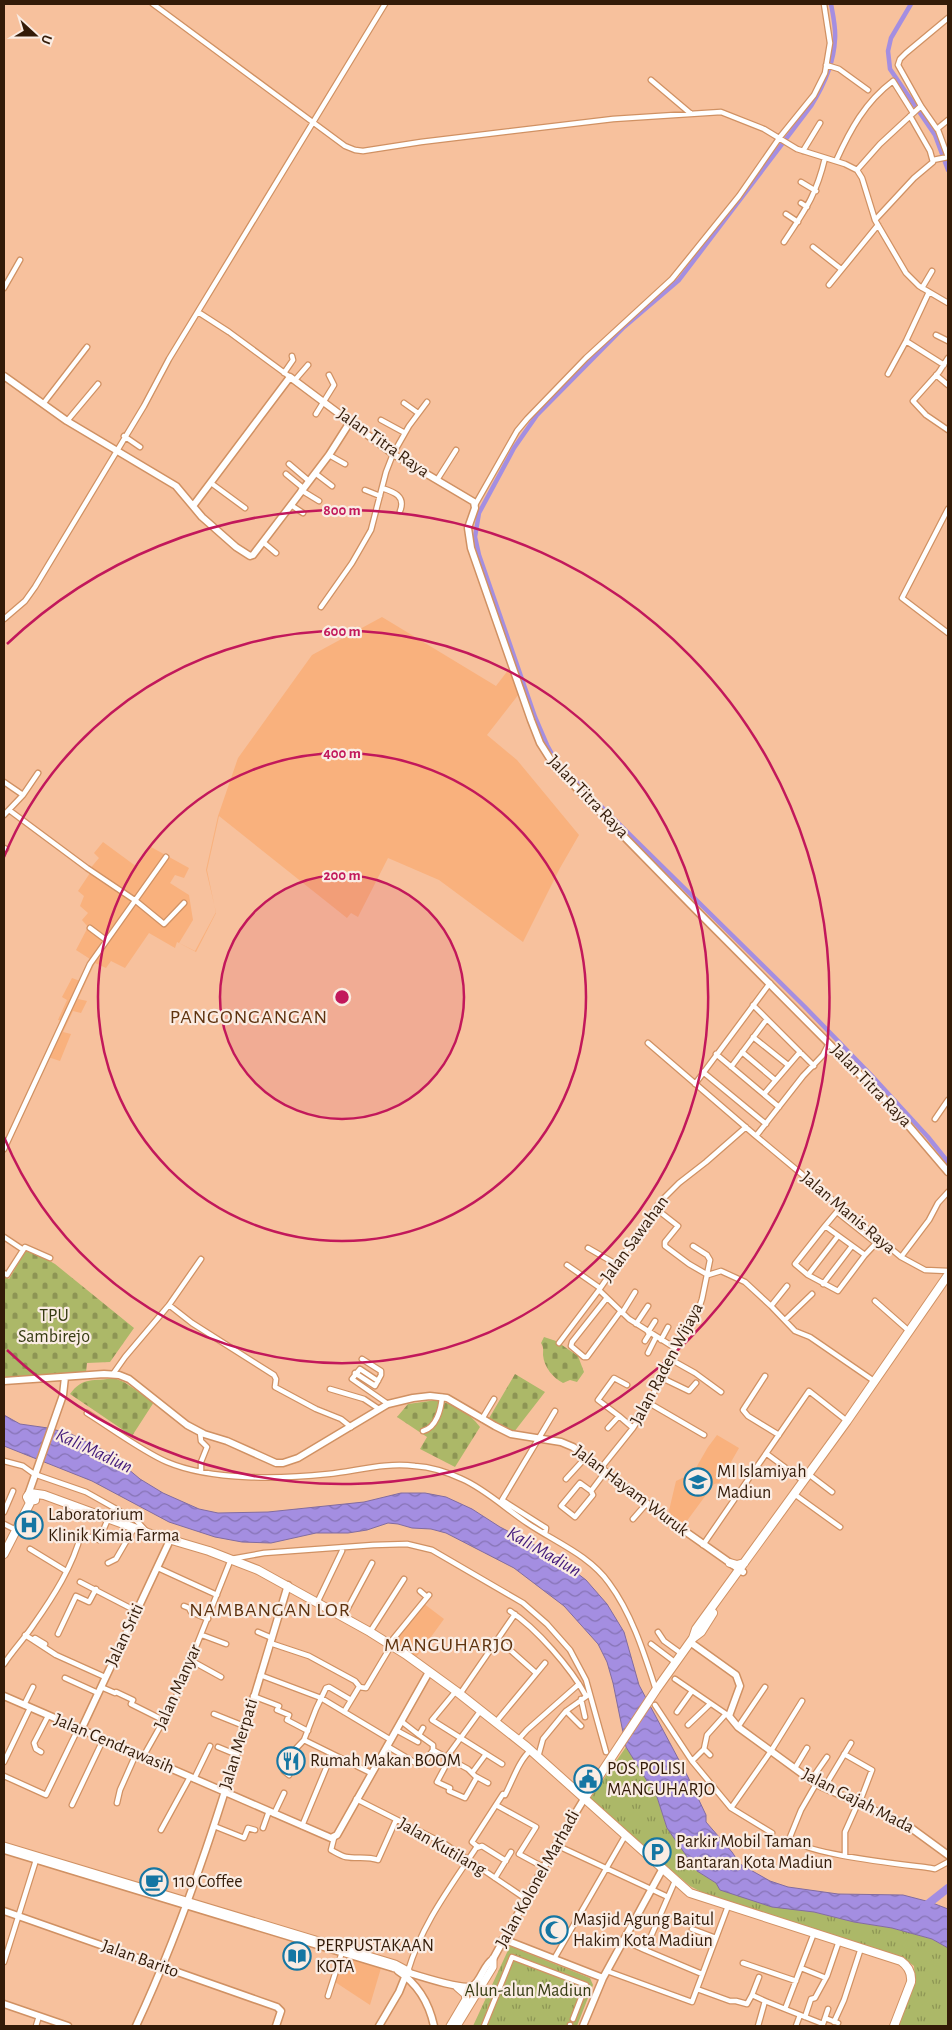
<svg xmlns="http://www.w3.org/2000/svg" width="952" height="2030" viewBox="0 0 952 2030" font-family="'Alegreya Sans',sans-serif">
<defs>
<pattern id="grass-tufts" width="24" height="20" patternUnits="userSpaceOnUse" patternTransform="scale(1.25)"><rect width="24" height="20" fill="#acb868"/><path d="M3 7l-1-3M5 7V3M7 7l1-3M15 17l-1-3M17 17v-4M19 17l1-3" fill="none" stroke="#8d9554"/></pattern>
<pattern id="cemetery-stones" width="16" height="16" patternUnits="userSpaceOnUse" patternTransform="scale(1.25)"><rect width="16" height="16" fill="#acb868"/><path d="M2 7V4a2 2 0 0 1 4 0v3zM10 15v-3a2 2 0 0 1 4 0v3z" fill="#8d9554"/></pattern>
<pattern id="water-waves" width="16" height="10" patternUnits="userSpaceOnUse" patternTransform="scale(1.25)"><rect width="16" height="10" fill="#a48ee1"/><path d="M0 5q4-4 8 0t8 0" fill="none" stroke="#8673b4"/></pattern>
</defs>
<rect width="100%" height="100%" fill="#f7c19d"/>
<path fill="#f9b17d" d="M 382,617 L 496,686 L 509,669 L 519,694 L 487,735 L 517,760 L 579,835 L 560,868 L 523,942 L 439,880 L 388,858 L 358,917 L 351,913 L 347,918 L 219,816 L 207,870 L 216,913 L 196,952 L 177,942 L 175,948 L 149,933 L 125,968 L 111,961 L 106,968 L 95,963 L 78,999 L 87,1001 L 81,1013 L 73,1011 L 63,1032 L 71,1034 L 60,1061 L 45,1056 L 62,1021 L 58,1020 L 67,1000 L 62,997 L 72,978 L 80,981 L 90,959 L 76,950 L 88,927 L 82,920 L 88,913 L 80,906 L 84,896 L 78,891 L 90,873 L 88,871 L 99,858 L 94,853 L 103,842 L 137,867 L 151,847 L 189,868 L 184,878 L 175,875 L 170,883 L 189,895 L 193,920 L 179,943 L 195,951 L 216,912 L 206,870 L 218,816 L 238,758 L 312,655 Z
M 717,1435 L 739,1448 L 719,1483 L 714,1484 L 681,1529 L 667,1519 L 676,1481 L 693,1473 L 708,1447 Z
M 423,1603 L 444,1619 L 415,1659 L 392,1643 Z
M 341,1956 L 381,1968 L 370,2005 L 335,1982 Z"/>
<path fill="url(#grass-tufts)" d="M 626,1747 L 657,1797 L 667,1828 L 697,1871 L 716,1883 L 814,1912 L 854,1922 L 892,1928 L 932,1939 L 948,1948 L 948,2026 L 898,2026 L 915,1980 L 914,1966 L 906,1960 L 703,1893 L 690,1886 L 589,1800 Z
M 510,1946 L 590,1978 L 593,1985 L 577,2026 L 473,2026 Z"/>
<path fill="url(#cemetery-stones)" d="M 27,1248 L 55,1264 L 134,1328 L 110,1362 L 87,1363 L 86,1373 L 4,1377 L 4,1276 L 9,1279 Z
M 544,1337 L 556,1341 L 578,1356 L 584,1372 L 577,1382 L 570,1380 L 563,1383 C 553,1378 544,1367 543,1355 C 543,1350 544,1348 541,1343 Z
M 515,1374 L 545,1392 L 514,1432 L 488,1420 Z
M 114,1378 L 124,1382 L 154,1402 L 132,1436 L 70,1394 C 83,1376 94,1382 114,1378 Z
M 437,1400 C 455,1405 469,1412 480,1427 L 455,1467 L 420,1449 L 427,1437 L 397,1417 L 408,1404 Z"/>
<path fill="url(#water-waves)" stroke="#826ca0" d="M 4,1415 L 20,1424 L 48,1428 L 71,1434 L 109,1453 L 140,1479 L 163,1493 L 199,1509 L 218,1513 L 268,1512 L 364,1502 L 401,1493 L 425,1493 L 446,1497 L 472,1509 L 500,1527 L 552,1554 L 586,1580 L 607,1604 L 624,1632 L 639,1685 L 688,1777 L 706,1815 L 706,1822 L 732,1852 L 740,1864 L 770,1881 L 788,1887 L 838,1894 L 903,1895 L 930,1902 L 948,1909 L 948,1948 L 932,1939 L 892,1928 L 854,1922 L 814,1912 L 772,1907 L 720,1890 L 716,1883 L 697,1871 L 667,1828 L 657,1797 L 626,1747 L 613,1683 L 607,1662 L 598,1644 L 564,1606 L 514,1568 L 446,1533 L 431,1529 L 412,1528 L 398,1524 L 388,1523 L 367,1530 L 348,1533 L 316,1533 L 271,1543 L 242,1542 L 215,1537 L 169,1522 L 92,1481 L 4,1446 Z"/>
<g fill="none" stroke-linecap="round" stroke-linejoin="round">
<path stroke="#a48ee1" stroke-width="4.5" d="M 831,4 C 833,15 836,28 835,39 C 834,63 823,87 811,106 L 679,280 L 624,327 L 537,415 L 514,448 L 479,513 L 475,537 L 479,555 L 535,717 L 547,745 L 557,763 L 804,1006 L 872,1076 L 928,1137 L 948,1162
M 911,4 L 891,38 L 888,51 L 890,69 L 935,135 L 948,170"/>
<path stroke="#a48ee1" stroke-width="8" d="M 924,1907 L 948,1888"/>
<g stroke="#d09163" stroke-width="7">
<path id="street" d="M 153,4 L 345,146 L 355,150 L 363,151 L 421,142 L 613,119 L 721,112 L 764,129 L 797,149 L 845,164 L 857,170 L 862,178 L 875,220 L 906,273 L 919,286 L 948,303
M 948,18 L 906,53 L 900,59 L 898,65 L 921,106 L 937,129 L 948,120
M 826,65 L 839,69 L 868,90
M 651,80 L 690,113
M 803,151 L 820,123
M 933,160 L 948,157 L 938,130
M 836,161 C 850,130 865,102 893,81 L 913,113
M 857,170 L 880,144 L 921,106
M 801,182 L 816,191
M 801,203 L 807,207
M 786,214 L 798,222
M 875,220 L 914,178 L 933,162 L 930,151 L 910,116
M 784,242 C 805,210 816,196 825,158
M 813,247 L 841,269
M 829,285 L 878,225
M 4,288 L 20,260
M 922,288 L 932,271
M 198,312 L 229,332 L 290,377
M 936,335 L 948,341
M 906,341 L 944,365
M 948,358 L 939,372 L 913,401 L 926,415 L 948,430
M 284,373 L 293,360 L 292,356
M 888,374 L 906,341 L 929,292
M 936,375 L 948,385
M 295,380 L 308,365
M 404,403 L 418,413
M 43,404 L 87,347
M 316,414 L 334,385 L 329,375
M 381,420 L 405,433
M 67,421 L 98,384
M 124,436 L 140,447
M 329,455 L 345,464
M 289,464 L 309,481
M 315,473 L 332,486
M 286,474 L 303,488
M 437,480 L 456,450
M 211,483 L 245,508
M 382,488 C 394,492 406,496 400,511
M 301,490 L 319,501
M 365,490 L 380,496
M 291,505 L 303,513
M 475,505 L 517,431 L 527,419 L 586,358 L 672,279 L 739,196 L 780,137 L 814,95 L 825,73 L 830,43 L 824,4
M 948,509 L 902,598 L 948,633
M 263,542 L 276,553
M 321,607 L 352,563 L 371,530 L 386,472 L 393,454 L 409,426 L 427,402
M 4,619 L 25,601 L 35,587 L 144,406 L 169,359 L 385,4
M 4,782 L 23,795
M 9,810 L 87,868 L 136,901 L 164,924 L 184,903
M 4,815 L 23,795 L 38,773
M 4,848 L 6,849
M 90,928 L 106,940
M 753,1005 L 814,1066
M 753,1037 L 788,1065
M 648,1043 L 756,1136 L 803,1076 L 823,1055 L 829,1043
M 742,1052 L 775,1080
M 716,1054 L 779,1107
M 731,1067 L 767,1019
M 703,1072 L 766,1124
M 695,1084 L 770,983
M 764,1094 L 800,1052
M 935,1119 L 948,1100
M 756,1136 L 901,1257 L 925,1270 L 948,1271
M 4,1149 L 90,964 L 166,857
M 655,1208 L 678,1226 L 665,1242 L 665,1246 L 689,1264 L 708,1275
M 840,1208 L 825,1226 L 865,1255 L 879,1240
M 837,1212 L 876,1243
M 825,1226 L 795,1264 L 808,1275 L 838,1291 L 865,1255
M 4,1237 L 22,1249
M 588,1248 L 616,1264
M 901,1257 L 929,1220 L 938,1203 L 948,1192
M 567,1265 L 600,1288
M 4,1273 L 7,1275 L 25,1247 L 50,1258
M 708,1275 L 721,1271 L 745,1282 L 771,1306 L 795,1331 L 810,1337 L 874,1381
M 808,1275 L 838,1236
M 823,1284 L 852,1246
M 606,1299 L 572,1342 L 571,1346 L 584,1357 L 587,1357 L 620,1312
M 875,1301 L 909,1331
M 169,1305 L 192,1323 L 274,1375 L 276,1379 L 275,1387 L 316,1409 L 341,1419 L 351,1427
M 771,1306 L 787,1286
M 622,1313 L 635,1292
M 785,1320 L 812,1294
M 636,1324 L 648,1306
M 648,1332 L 655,1321
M 661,1340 L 668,1327
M 645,1341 L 650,1333
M 559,1343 L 599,1290
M 675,1348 L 629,1319 L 599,1290 L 659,1203 L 679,1183 L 706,1162 L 746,1127
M 648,1353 L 656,1337
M 670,1359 L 695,1373 L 721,1392
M 355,1373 L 375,1386 L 381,1375 L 381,1371 L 362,1359
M 113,1374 L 125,1357 L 169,1305 L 201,1259
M 765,1376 L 743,1410 L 748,1416 L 779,1435
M 662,1378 L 689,1391 L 696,1383
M 378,1381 L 360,1369 L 352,1379 L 388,1404
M 330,1389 L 364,1399 L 379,1409
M 649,1403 L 704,1435
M 87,1413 C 111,1428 142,1451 167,1462 C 212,1481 281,1479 328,1474 C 357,1471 386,1462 415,1466 C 431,1467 447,1472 462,1479 C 485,1489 506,1509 527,1523 C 555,1542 589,1555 609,1583 C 632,1614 644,1653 656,1690
M 619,1416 L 598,1400 L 614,1378 L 627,1385
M 482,1419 L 494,1399
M 608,1428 L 619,1416 L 633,1428
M 423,1431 C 436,1428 441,1410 442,1397
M 200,1432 L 201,1441 L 207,1447 L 201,1462 L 201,1471
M 767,1454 L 802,1480
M 4,1461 L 23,1466 L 34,1474 L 86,1492 L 136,1520 L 148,1533
M 601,1468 L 633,1428 L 649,1403 L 675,1348 L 698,1311 L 702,1299 L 710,1260 L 707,1255 L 693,1246
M 811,1476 L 832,1492
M 566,1479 L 587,1456
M 591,1491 L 580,1483 L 561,1506 L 575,1517 L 593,1495 L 591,1491 L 606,1471
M 797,1496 L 840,1527
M 4,1512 L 13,1491
M 633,1519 L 647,1503
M 4,1524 L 16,1530
M 545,1534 L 546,1528 L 502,1500 L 555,1411
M 703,1545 L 809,1391 L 847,1421
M 30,1549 L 66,1571
M 108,1563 L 116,1559 L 134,1528
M 158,1568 L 217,1595
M 80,1582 L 136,1611
M 420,1591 L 427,1597
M 317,1603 L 342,1551
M 184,1606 L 189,1608 L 191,1612 L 208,1619
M 510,1611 C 536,1628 571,1668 586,1696
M 343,1617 L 372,1563
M 258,1632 L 272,1638
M 370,1632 L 404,1579
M 658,1632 L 664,1641 L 682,1654
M 58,1634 L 76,1596 L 89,1602 L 96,1589
M 25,1635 L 33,1640 L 35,1638 L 45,1644
M 202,1635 L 226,1644
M 498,1639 L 536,1673
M 33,1640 L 56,1655 L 105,1677
M 270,1643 L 309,1656 L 355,1681 L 359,1686
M 389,1644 L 429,1595
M 651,1644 L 676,1663
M 192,1661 L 221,1677
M 4,1664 C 13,1650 25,1638 34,1624 C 53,1597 73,1566 81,1534 L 99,1540 L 108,1519
M 260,1675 L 321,1698 L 391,1740
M 65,1678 L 98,1693
M 675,1679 L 729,1716
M 101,1687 L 115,1693 L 116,1692 L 133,1700 L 131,1704 L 165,1721
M 456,1691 L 432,1720 L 502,1764
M 460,1694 L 515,1614
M 253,1696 L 279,1706 L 277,1710 L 289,1715 L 287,1720 L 308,1731
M 581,1699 L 585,1717
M 24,1705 L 33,1687
M 655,1705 L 692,1761 L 731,1808 L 772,1833
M 566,1711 L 581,1726
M 344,1712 L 359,1687 L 366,1688 L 391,1646
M 677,1712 L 692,1691
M 214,1714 L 244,1726
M 401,1721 L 419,1735 L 423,1728
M 496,1722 L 545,1663
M 688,1725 L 710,1704
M 738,1727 L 765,1687
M 396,1730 L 418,1742
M 419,1735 L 433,1745 L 433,1750
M 304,1740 L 371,1773
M 518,1740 L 527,1730 L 579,1684
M 387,1746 L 419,1765 L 427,1759 L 433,1750
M 218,1747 L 235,1754
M 704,1749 L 710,1755
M 433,1750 L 468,1769 L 475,1776 L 488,1783
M 41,1752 L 36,1749 L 34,1743 L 48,1716
M 844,1754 L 872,1770 L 859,1804
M 143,1757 L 174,1702 L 231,1559 L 264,1553 L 373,1545 L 407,1544 L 432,1550 L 523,1603 L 547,1624 L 570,1650 L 586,1680 L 606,1752
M 538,1757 L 543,1739 L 566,1711 L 587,1696
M 446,1758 L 481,1710
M 692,1761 L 704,1749 L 707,1735 L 725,1715
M 4,1762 L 30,1708
M 446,1765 L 437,1782 L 450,1788 L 449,1791 L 465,1798 L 477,1777
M 795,1768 L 807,1748
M 472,1773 L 486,1754
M 289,1775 L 284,1771 L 288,1757 L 304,1740 L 316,1709 L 326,1688 L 329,1687 L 351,1700
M 4,1776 L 46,1795 L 78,1729
M 194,1779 L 210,1746
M 811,1780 L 827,1757
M 816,1784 L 801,1810 L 790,1837 C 797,1854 909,1865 930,1868 L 935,1869 L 948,1862
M 824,1788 L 851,1743
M 356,1799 L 445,1844 L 526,1899
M 117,1803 L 120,1790 L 136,1754
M 72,1805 L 103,1740
M 496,1805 L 536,1827 L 519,1854 L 543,1867
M 731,1808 L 771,1751 L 802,1701
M 274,1814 L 284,1793
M 214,1826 L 244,1838 L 248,1828 L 255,1830
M 302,1826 L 332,1754
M 263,1828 L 269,1811
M 161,1830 L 190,1777
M 334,1838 L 331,1850 C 335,1852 341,1856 346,1857 C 357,1859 367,1856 378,1860 L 396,1820
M 556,1845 L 668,1897
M 478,1847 L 472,1842 L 503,1794 L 505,1795 C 513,1780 519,1760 531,1750
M 845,1856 L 845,1832 L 858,1803
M 495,1878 L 511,1852
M 692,1929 L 716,1938
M 623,1940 L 645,1950 L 675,1881
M 645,1950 L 702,1974
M 554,1959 L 625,1836
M 4,1962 L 36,1860
M 743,1963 L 796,1981
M 801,1968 L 826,1978
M 408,1971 C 422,1924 449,1889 476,1848 L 482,1846 L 506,1861
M 607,1971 L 692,2002 L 728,1906
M 697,1989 L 730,2001 L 736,2001 L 747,2004 L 752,1995 L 765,2001
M 752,1995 L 759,1977
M 328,1996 L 342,1952
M 785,2009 L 823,2024 L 828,2009
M 805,2017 L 811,1999 L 815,1998 L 827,1976 L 839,1941
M 825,2018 L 838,2023
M 834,2022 L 844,2000 L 861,1948
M 36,2026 L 39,2016
M 484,2026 L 512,1957 L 586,1985 L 573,2019
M 570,2026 L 570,2025
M 758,2026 L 765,2001 L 785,2009 L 814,1933
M 796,2026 L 800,2015"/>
</g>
<g stroke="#d09163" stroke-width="9">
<path id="secondary" d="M 4,376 L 67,421 L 176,486 L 202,517 L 236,547 L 250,556 L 253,555 L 329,455 L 350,422
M 193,506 L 290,377 L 393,454 L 474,502 L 475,508 L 468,528 L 471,548 L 531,720 L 540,743 L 554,765 L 695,909 L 896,1111 L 948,1172
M 4,1381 L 104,1374 L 119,1375 L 129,1379 L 187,1425 L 204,1434 L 227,1441 L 276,1463 L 283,1463 L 298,1458 L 388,1404 L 413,1398 L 430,1396 L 447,1398 L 495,1426 L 511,1434 L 561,1442 L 573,1447 L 655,1510 L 743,1572
M 28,1495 L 63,1395 L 65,1377
M 690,1642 L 736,1675 L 740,1686 L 729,1716 L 738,1727 L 816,1784 L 907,1825 L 948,1855
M 4,1696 L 331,1838 L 337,1835 L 429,1672
M 81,1730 L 170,1540
M 4,1850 L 393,1968 C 408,1972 461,1991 472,1986 C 481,1982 483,1965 493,1959 L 556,1845 L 584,1799
M 4,1911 L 277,2007 L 281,2011 L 276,2026
M 503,1939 L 603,1978
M 398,1971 C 418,1984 429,2003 434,2026
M 4,2004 L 68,2026
M 136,2026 C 202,1885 242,1734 288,1585
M 379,2026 L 399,1992 L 407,1972
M 583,2026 L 603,1978 L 662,1870"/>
</g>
<g stroke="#d09163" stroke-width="9">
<path id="primary" d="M 4,1846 L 395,1964 L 408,1971
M 450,2026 L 466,1999 L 465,1994 L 457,1987
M 457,2026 L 493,1967 L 493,1959"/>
</g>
<g stroke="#d09163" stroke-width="10">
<path id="highway" d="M 35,1494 L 35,1500 L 29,1501 L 27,1497 L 30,1493 L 44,1495 L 148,1533 L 209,1551 L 258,1570 L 370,1632 L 405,1654 L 456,1691 L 527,1747 L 690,1893 L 901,1961 C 908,1966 912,1972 911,1982 L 894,2026
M 4,1554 L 31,1501
M 730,1563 L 737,1565 L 744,1563
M 693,1638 L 701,1632 L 713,1613
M 584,1799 L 656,1690 L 693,1638 L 696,1629 L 847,1421 L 948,1275"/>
</g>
<use href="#street" stroke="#fff" stroke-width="4.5"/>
<use href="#secondary" stroke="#fff" stroke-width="6"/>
<use href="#primary" stroke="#fff" stroke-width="7"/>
<use href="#highway" stroke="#fff" stroke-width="8"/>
</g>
<circle cx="342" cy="997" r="122" fill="#c2185b" fill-opacity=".12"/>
<g fill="none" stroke="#c2185b" stroke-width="2.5">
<circle cx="342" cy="997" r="122"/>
<circle cx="342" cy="997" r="244"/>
<path d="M4 857A366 366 0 1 1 4 1137"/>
<path d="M7 644A487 487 0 1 1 7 1350"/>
</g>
<defs>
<g id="school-ring" transform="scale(1.4375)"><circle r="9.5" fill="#faece3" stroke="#1576a3" stroke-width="1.5"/><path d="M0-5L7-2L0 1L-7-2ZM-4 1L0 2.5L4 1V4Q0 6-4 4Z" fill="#1576a3"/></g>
<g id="hospital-ring" transform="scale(1.4375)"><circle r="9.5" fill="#faece3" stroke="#1576a3" stroke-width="1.5"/><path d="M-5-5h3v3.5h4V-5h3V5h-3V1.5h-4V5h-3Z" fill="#1576a3"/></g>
<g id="restaurant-ring" transform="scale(1.4375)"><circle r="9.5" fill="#faece3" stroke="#1576a3" stroke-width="1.5"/><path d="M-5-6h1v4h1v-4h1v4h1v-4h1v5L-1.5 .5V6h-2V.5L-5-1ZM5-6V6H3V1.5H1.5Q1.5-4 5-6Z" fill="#1576a3"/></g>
<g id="civic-ring" transform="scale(1.4375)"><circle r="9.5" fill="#faece3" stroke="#1576a3" stroke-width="1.5"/><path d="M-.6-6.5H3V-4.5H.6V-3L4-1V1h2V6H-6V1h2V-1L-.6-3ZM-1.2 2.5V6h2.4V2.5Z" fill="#1576a3"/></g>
<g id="parking-ring" transform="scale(1.4375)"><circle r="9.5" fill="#faece3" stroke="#1576a3" stroke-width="1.5"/><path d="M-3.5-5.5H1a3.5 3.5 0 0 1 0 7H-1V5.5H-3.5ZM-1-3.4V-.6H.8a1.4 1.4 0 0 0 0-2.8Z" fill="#1576a3"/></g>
<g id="cafe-ring" transform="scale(1.4375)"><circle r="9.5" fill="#faece3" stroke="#1576a3" stroke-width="1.5"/><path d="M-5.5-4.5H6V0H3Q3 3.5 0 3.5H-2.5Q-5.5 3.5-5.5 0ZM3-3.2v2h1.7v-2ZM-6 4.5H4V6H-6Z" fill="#1576a3"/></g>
<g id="mosque-ring" transform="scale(1.4375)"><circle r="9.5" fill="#faece3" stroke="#1576a3" stroke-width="1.5"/><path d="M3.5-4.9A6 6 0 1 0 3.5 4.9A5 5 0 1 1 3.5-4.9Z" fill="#1576a3"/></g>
<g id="library-ring" transform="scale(1.4375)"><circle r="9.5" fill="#faece3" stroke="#1576a3" stroke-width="1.5"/><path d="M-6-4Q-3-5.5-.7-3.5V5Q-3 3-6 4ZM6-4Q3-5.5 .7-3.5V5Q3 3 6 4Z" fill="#1576a3"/></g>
</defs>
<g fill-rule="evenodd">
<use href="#school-ring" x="698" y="1482"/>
<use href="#hospital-ring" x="29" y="1525"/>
<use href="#restaurant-ring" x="291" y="1761"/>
<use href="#civic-ring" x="588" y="1779"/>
<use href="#parking-ring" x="657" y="1852"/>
<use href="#cafe-ring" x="154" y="1882"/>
<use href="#mosque-ring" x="554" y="1930"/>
<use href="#library-ring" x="297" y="1956"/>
</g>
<g text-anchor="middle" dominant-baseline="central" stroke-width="4.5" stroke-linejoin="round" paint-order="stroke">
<g font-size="18" fill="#331b08" stroke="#faece3">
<text transform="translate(383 443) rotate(35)">Jalan Titra Raya</text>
<text transform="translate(588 797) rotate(46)">Jalan Titra Raya</text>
<text transform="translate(871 1086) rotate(46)">Jalan Titra Raya</text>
<text transform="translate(848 1213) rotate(40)">Jalan Manis Raya</text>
<text transform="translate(635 1239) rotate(-54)">Jalan Sawahan</text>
<text transform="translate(667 1364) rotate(-62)">Jalan Raden Wijaya</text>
<text transform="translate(631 1491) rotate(37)">Jalan Hayam Wuruk</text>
<text transform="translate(125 1635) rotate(-65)">Jalan Sriti</text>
<text transform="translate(178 1687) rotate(-66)">Jalan Manyar</text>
<text transform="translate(114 1744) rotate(23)">Jalan Cendrawasih</text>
<text transform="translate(239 1744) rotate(-73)">Jalan Merpati</text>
<text transform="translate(858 1801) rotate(27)">Jalan Gajah Mada</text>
<text transform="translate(442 1847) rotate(30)">Jalan Kutilang</text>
<text transform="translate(538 1879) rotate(-61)">Jalan Kolonel Marhadi</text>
<text transform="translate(140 1959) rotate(20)">Jalan Barito</text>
</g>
<g font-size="18" fill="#363b12" stroke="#faece3">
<text x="54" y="1316">TPU<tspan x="54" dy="21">Sambirejo</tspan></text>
<text x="528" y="1991">Alun-alun Madiun</text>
</g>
<g font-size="18" fill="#331b08" stroke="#faece3" text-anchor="start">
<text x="717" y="1472">MI Islamiyah<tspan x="717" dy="21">Madiun</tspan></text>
<text x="48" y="1515">Laboratorium<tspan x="48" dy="21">Klinik Kimia Farma</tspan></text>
<text x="310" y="1761">Rumah Makan BOOM</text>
<text x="607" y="1769">POS POLISI<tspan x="607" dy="21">MANGUHARJO</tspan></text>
<text x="676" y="1842">Parkir Mobil Taman<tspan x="676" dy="21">Bantaran Kota Madiun</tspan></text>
<text x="173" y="1882">110 Coffee</text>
<text x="573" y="1920">Masjid Agung Baitul<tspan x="573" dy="21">Hakim Kota Madiun</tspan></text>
<text x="316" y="1946">PERPUSTAKAAN<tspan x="316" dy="21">KOTA</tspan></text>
</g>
<g font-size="19" font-style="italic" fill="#421a7b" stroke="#faece3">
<text transform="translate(94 1451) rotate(25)">Kali Madiun</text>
<text transform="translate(544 1552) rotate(30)">Kali Madiun</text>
</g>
<g font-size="20" letter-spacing="1" fill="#5e330f" stroke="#faece3">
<text x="249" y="1017">PANGONGANGAN</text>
<text x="270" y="1610">NAMBANGAN LOR</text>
<text x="449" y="1645">MANGUHARJO</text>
</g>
</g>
<circle cx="342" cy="997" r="8" fill="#c2185b" stroke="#faece3" stroke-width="2.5"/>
<g font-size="15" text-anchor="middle" font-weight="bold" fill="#c2185b" stroke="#faece3" stroke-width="4.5" stroke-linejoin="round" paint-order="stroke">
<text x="342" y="515">800 m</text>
<text x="342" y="636">600 m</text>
<text x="342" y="758">400 m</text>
<text x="342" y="880">200 m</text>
</g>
<rect width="952" height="2030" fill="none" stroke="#331b08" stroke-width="10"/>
<g transform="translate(35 35) rotate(111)" stroke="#faece3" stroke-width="4" paint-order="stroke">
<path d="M0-4L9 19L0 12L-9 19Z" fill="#331b08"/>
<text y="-8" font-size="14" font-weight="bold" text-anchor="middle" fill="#331b08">U</text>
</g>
</svg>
